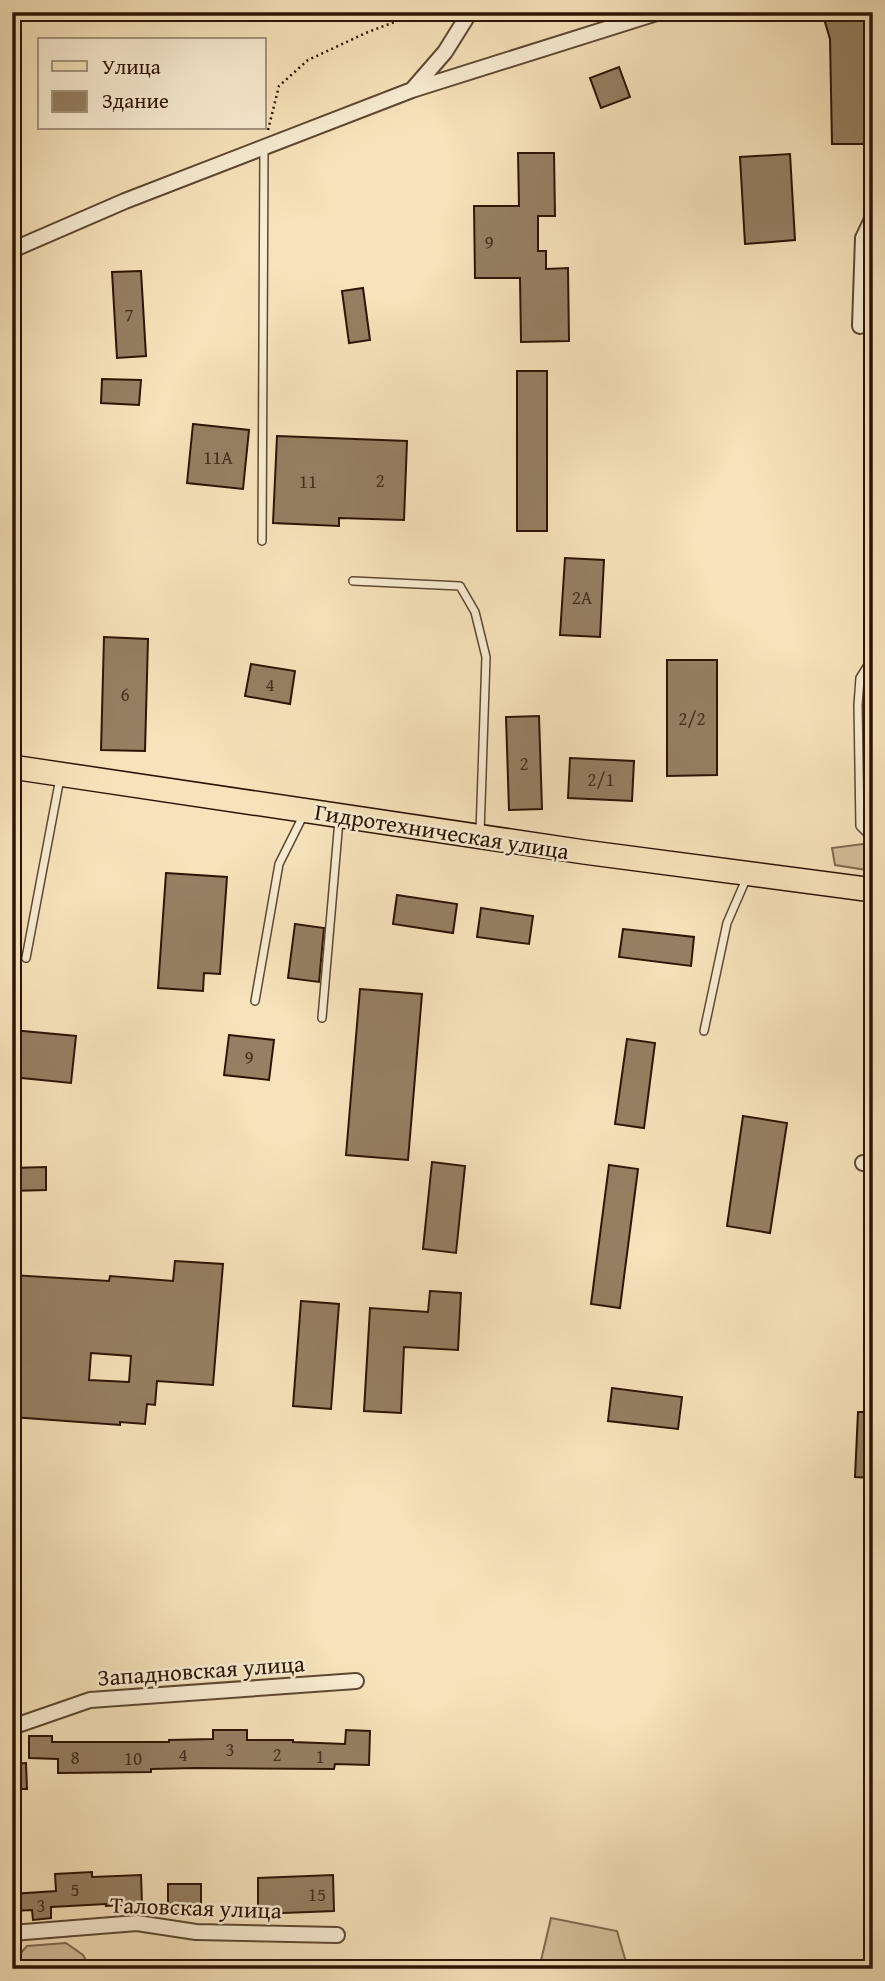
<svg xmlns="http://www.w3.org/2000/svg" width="885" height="1981" viewBox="0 0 885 1981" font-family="'Gentium Book Plus',serif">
<rect width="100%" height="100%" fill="#f6e3bb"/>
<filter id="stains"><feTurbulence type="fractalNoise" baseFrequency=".00286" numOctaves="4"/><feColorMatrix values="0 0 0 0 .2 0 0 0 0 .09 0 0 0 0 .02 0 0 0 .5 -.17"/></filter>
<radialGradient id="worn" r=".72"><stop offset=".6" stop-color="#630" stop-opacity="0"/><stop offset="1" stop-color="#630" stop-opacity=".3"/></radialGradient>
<path fill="#d4c09c" stroke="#806a50" stroke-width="2" d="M 863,844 L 873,846 L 873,871 L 835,865 L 832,848 Z
M 551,1918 L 617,1931 L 628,1969 L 539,1969 Z
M 66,1943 L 83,1955 L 91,1969 L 12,1969 L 12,1963 L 27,1946 Z"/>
<path fill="#958063" stroke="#2c1404" stroke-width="2" fill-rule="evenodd" d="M 822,12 L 873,12 L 873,144 L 832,144 L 830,39 Z
M 619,67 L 630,97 L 601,108 L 590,78 Z
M 518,153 L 554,153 L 555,216 L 538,216 L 538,251 L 546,251 L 546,269 L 568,268 L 569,341 L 521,342 L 520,278 L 475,278 L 474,206 L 519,206 Z
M 790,154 L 795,240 L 745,244 L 740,157 Z
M 141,271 L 146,356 L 117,358 L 112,272 Z
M 363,288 L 370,340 L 349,343 L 342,291 Z
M 517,371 L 547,371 L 547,531 L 517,531 Z
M 102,379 L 141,380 L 139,405 L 101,403 Z
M 193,424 L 249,430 L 243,489 L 187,483 Z
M 277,436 L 407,441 L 404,520 L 339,518 L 339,526 L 273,523 Z
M 565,558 L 604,560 L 600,637 L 560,635 Z
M 104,637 L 148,639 L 145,751 L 101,750 Z
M 667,660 L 717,660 L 717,775 L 667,776 Z
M 251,664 L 295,671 L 290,704 L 245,696 Z
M 539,716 L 542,809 L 509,810 L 506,717 Z
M 570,758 L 634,761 L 632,801 L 568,798 Z
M 166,873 L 227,877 L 220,974 L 204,973 L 203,991 L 158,988 Z
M 397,895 L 457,904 L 453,933 L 393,924 Z
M 481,908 L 533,916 L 529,944 L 477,937 Z
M 295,924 L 324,928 L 319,982 L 288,978 Z
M 623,929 L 694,937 L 691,966 L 619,957 Z
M 360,989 L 422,994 L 408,1160 L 346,1155 Z
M 12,1030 L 76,1036 L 71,1083 L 12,1077 Z
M 229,1035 L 274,1040 L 269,1080 L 224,1075 Z
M 627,1039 L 655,1043 L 644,1128 L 615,1124 Z
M 743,1116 L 787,1123 L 770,1233 L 727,1226 Z
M 432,1162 L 465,1166 L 456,1253 L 423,1249 Z
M 609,1165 L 638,1169 L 620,1308 L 591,1304 Z
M 46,1167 L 46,1190 L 12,1191 L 12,1168 Z
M 175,1261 L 223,1264 L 213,1385 L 157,1381 L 155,1405 L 147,1404 L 145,1424 L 120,1422 L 120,1425 L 12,1417 L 12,1275 L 109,1281 L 110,1276 L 173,1281 ZM 91,1353 L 131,1356 L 129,1382 L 89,1380 Z
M 430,1291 L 461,1293 L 458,1350 L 404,1347 L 401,1413 L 364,1411 L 370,1308 L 428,1312 Z
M 301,1301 L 339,1304 L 331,1409 L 293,1406 Z
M 612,1388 L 682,1397 L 678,1429 L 608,1421 Z
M 858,1412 L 873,1412 L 873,1478 L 855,1477 Z
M 213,1730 L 247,1730 L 247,1740 L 293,1740 L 293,1742 L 345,1744 L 346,1730 L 370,1731 L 369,1765 L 335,1764 L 334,1769 L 196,1768 L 151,1769 L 151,1772 L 58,1773 L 58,1759 L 29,1758 L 29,1736 L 52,1736 L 52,1742 L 169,1742 L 169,1740 L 213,1739 Z
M 26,1763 L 27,1789 L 12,1789 L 12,1764 Z
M 92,1872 L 92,1877 L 141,1875 L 142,1904 L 106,1906 L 106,1904 L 51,1907 L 51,1918 L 33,1920 L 32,1910 L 12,1911 L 12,1894 L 56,1891 L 55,1874 Z
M 333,1875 L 334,1911 L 258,1914 L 258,1878 Z
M 168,1884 L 201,1884 L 201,1911 L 168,1911 Z"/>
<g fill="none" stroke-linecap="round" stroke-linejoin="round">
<g stroke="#5e4832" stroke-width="10">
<path id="lane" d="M 262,541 L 264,147
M 353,581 L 460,586 L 475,612 L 486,657 L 480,833
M 873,657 L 860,678 L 858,705 L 860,826 L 873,839
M 26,958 L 60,778
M 255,1001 L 279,864 L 304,814
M 322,1018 L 339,820
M 704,1031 L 727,923 L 747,877"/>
</g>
<g stroke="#5e4832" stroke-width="18">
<path id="street" d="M 412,90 L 445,52 L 470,12
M 12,250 L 125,201 L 412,90 L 660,12
M 860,326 L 863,238 L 873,217
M 863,1163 L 873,1164
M 12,1727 L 90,1700 L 356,1681
M 12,1933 L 137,1923 L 196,1932 L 337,1935"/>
</g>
<g stroke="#2c1404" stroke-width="26">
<path id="primary" d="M 12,767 L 584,852 L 873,890"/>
</g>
<path stroke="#2c1404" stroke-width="2.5" stroke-dasharray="2 3.5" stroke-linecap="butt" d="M 268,130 L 279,86 L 308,60 L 368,32 L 421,12"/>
<use href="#lane" stroke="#f9edd3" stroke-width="7"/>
<use href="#street" stroke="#f9edd3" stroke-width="14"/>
<use href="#primary" stroke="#f6e3bb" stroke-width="23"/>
</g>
<g text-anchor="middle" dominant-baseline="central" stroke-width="5" stroke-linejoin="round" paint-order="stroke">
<g font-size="19" fill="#462f1c">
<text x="489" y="242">9</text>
<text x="129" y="314">7</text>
<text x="218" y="457">11А</text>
<text x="380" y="480">2</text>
<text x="308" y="481">11</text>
<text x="582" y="597">2А</text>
<text x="270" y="684">4</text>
<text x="125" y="694">6</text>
<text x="692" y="718">2/2</text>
<text x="524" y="763">2</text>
<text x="601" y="779">2/1</text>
<text x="249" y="1057">9</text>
<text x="230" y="1749">3</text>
<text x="183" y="1754">4</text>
<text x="277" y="1754">2</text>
<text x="320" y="1756">1</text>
<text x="75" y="1757">8</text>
<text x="133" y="1758">10</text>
<text x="75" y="1889">5</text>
<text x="317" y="1894">15</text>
<text x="41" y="1905">3</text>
</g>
<g font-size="23" fill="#2c1404" stroke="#f9edd3">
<text transform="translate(442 831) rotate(9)">Гидротехническая улица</text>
<text transform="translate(201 1670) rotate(-4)">Западновская улица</text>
<text transform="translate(196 1907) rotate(2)">Таловская улица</text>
</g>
</g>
<rect width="885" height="1981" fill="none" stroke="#f6e3bb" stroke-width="42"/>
<rect x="14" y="14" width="857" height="1953" fill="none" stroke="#2c1404" stroke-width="3.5"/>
<rect x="21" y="21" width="843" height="1939" fill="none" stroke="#2c1404" stroke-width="2"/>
<rect x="38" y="38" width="228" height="91" fill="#f9edd3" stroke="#a79680" stroke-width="2"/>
<rect x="52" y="61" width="35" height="10" fill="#f6e3bb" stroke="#a79680" stroke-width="2"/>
<text x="102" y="74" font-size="21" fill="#2c1404">Улица</text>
<rect x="52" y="91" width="35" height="21" fill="#958063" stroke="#a79680" stroke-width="2"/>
<text x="102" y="108" font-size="21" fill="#2c1404">Здание</text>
<rect width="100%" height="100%" filter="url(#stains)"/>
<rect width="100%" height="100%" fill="url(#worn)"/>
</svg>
